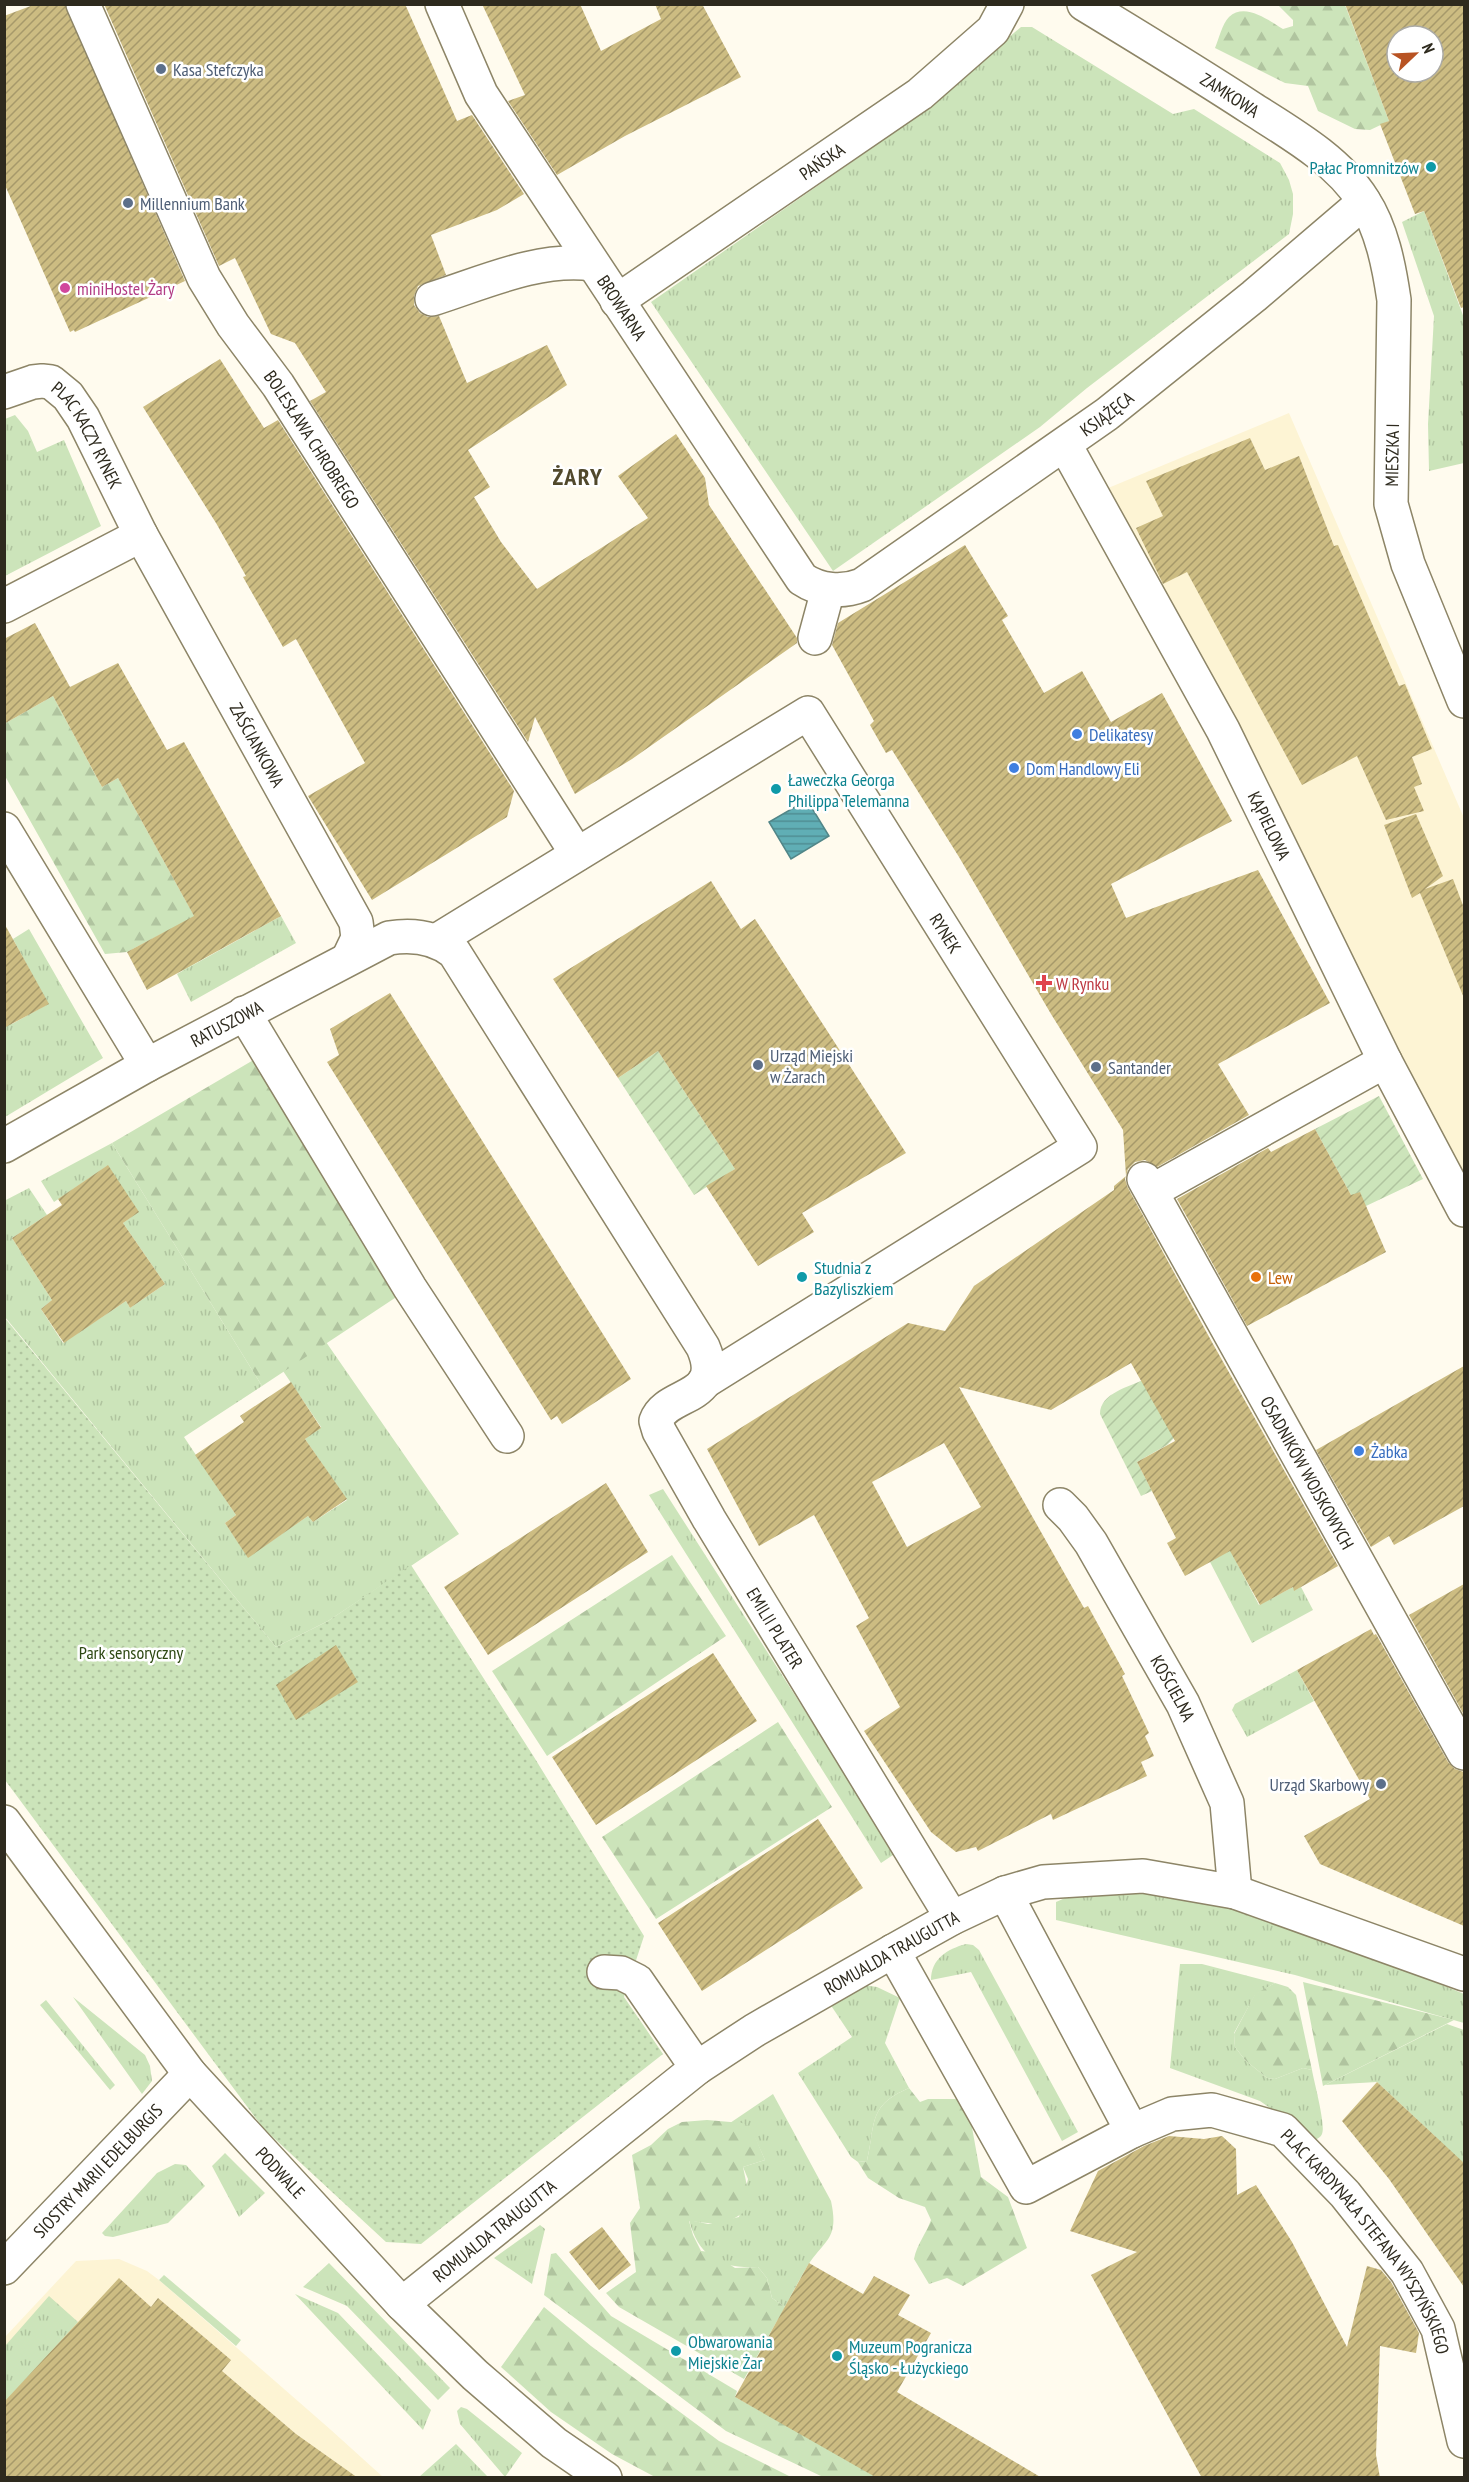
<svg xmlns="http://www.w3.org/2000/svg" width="1469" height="2482" viewBox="0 0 1469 2482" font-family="'PT Sans Narrow',sans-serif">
<defs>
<pattern id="grass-tufts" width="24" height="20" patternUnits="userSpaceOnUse" patternTransform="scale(1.5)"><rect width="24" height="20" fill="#cce4ba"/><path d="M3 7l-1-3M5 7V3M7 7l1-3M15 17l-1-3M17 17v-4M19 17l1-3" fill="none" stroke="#b0c49f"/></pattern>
<pattern id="forest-firs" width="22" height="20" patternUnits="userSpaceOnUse" patternTransform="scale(1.5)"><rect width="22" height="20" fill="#cce4ba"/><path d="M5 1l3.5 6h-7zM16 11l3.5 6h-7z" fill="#b0c49f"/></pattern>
<pattern id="park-dots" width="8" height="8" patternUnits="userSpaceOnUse" patternTransform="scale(1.5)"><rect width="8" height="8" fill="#cce4ba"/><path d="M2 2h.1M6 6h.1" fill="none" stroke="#b0c49f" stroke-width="1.8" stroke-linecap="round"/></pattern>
<pattern id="garden-furrows" width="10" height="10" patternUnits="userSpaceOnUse" patternTransform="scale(1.5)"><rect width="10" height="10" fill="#cce4ba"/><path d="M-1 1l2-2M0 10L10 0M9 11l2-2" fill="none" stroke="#b0c49f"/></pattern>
<pattern id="water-rules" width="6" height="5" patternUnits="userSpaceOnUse" patternTransform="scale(1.5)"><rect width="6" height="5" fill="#60aeb5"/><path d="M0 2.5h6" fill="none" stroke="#508e93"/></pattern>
<pattern id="building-hatch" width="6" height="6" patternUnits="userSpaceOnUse" patternTransform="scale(1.5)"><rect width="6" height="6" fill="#ccbc82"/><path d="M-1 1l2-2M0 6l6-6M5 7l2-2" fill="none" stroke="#a6996a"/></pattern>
</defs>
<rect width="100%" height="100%" fill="#fffbee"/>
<path fill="#fdf4d4" d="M 1289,413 L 1464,818 L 1464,1190 L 1101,491 Z
M 119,2259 L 147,2271 L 159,2280 L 331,2430 L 383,2477 L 5,2478 L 5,2337 L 76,2261 Z"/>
<path fill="url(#grass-tufts)" d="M 1021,27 L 1032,27 L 1173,114 L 1194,109 L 1280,163 L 1289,180 L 1293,194 L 1293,214 L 1289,234 L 1087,388 L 1040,427 L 833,571 L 651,302 L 902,127 Z
M 1424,211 L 1464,318 L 1464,463 L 1429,471 L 1428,424 L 1434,316 L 1402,222 Z
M 15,415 L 28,431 L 37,452 L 64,440 L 101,526 L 5,576 L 5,419 Z
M 281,916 L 296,943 L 191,1002 L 177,974 Z
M 29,929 L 103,1058 L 5,1117 L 5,1019 L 12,1024 L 48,1004 L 13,939 Z
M 112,1143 L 262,1386 L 184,1437 L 236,1515 L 225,1523 L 248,1557 L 308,1516 L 313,1522 L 347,1500 L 305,1439 L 321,1427 L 283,1371 L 326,1342 L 459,1534 L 328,1621 L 276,1647 L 5,1317 L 4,1201 L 29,1188 L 47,1215 L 12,1238 L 52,1300 L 41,1309 L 63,1343 L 126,1301 L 130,1308 L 165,1284 L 123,1223 L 138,1212 L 107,1166 L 54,1202 L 41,1181 Z
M 663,1489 L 896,1853 L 881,1863 L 649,1495 Z
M 1230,1550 L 1259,1605 L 1293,1587 L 1295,1590 L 1301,1587 L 1313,1610 L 1252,1643 L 1210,1562 Z
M 1297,1670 L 1314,1701 L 1247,1737 L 1232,1710 L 1235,1704 Z
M 1134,1890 L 1216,1901 L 1370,1955 L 1464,1994 L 1464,2023 L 1295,1975 L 1056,1920 L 1056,1902 L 1072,1895 Z
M 966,1944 L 973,1945 L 979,1950 L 1078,2132 L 1062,2141 L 971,1972 L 931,1980 C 931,1959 947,1949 966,1944 Z
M 1180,1964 L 1202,1964 L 1275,1983 L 1255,1995 L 1234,2033 L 1235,2047 L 1245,2060 L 1267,2078 L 1275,2079 L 1303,2068 L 1312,2070 C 1314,2082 1326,2125 1322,2134 C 1321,2137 1318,2138 1315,2140 L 1260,2101 L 1170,2068 Z
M 863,1985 L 877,1987 L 900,1998 L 885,2043 L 909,2088 C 867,2106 876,2124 867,2161 L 858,2162 L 851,2157 L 798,2073 L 852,2037 L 830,2004 Z
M 73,1997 L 145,2055 L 150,2066 L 152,2081 L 142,2094 Z
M 46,2000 L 115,2085 L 110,2090 L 40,2005 Z
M 1447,2024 L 1464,2030 L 1464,2171 L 1437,2138 L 1377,2082 L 1325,2085 Z
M 773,2094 L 831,2201 C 839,2239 826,2238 808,2265 C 800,2279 792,2293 785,2307 L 772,2298 L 767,2278 L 758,2267 C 720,2269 699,2257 689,2220 L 708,2224 L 739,2217 L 748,2179 L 743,2167 L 765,2160 L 750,2127 L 730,2123 Z
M 225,2153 L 265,2193 L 239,2217 L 212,2166 Z
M 175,2164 L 186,2165 L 205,2186 L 168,2223 L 113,2237 L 105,2236 L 102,2233 L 157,2173 Z
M 540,2225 L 545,2229 L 532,2284 L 494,2258 Z
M 329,2263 L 450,2388 L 438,2400 L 347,2306 L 303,2287 Z
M 164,2275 L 241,2340 L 236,2346 L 159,2280 Z
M 295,2294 L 338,2313 L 431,2410 L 423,2430 Z
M 49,2296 L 78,2322 L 5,2402 L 5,2346 Z
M 461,2407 L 467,2409 L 522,2453 L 505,2477 L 460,2424 L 457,2411 Z
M 456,2444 L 488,2477 L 419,2477 Z"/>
<path fill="url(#forest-firs)" d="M 1278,5 L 1345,5 L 1389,121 L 1370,130 L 1355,129 L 1318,111 L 1308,86 L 1285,83 L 1215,48 C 1219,39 1222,24 1229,17 C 1245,2 1268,20 1283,29 L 1293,26 L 1293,20 Z
M 53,696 L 102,787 L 118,778 L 214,952 L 183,971 L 163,933 L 127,952 L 105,954 L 5,776 L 4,724 Z
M 267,1052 L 410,1288 L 262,1386 L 112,1143 Z
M 672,1555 L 726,1636 L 547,1756 L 492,1671 Z
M 778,1722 L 832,1807 L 656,1919 L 602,1837 Z
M 1303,1982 L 1454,2020 L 1323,2086 Z
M 1275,1983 L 1288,1987 L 1296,1995 L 1312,2070 L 1303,2068 L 1275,2079 L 1267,2078 L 1245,2060 L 1235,2047 L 1234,2034 L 1255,1994 Z
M 909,2088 L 920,2102 L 928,2099 L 956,2099 L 964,2106 L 971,2122 L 981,2177 L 1008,2197 L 1027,2248 L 963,2286 L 947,2278 L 929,2284 L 914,2259 C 917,2244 926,2234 931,2220 L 925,2207 L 899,2198 L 868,2178 L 858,2162 L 867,2161 C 876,2124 867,2106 909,2088 Z
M 707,2120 L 742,2123 L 751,2127 L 765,2160 L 743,2167 L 751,2205 C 730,2227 716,2224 689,2221 L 693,2235 L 701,2251 L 711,2252 L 735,2268 L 758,2267 L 767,2278 L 772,2298 L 785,2307 L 744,2379 L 619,2307 L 606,2293 L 636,2272 L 630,2223 L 640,2208 L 632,2155 L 651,2145 L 668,2129 L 682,2122 Z
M 556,2253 L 611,2316 L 737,2391 L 735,2397 L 881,2477 L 823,2477 L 726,2431 L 544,2295 L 551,2254 Z
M 544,2307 L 591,2346 L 719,2441 L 791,2477 L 655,2477 L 612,2454 L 551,2412 L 501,2367 Z"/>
<path fill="url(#park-dots)" d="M 4,1317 L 276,1647 L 328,1621 L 411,1565 L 534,1757 L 644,1936 L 624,1997 L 663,2054 L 421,2244 L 386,2242 L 263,2128 L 5,1780 Z"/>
<path fill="url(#garden-furrows)" d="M 658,1051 L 735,1169 L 694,1195 L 618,1078 Z
M 1379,1096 L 1423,1179 L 1366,1206 L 1351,1195 L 1315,1129 Z
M 1145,1379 L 1174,1438 L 1167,1445 L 1137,1462 L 1152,1491 L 1141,1496 L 1100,1414 C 1100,1393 1129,1387 1145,1379 Z"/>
<path fill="url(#water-rules)" stroke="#518688" stroke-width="1.5" d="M 807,800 L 829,836 L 791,859 L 769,822 Z"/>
<path fill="url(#building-hatch)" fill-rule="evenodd" d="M 36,4 L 65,4 L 185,281 L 75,332 L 74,330 L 70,332 L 4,183 L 4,16 Z
M 104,4 L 405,4 L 457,121 L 472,115 L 524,194 L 497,210 L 431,235 L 446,275 L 418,286 L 414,296 L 414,305 L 420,313 L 428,317 L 439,316 L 467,383 L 547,345 L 567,385 L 468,450 L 490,487 L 474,497 L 501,542 L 537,589 L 648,518 L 618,476 L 676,434 L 705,478 L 709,505 L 797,638 L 797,643 L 632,759 L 575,794 L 535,717 L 528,742 L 310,401 L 326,392 L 295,343 L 271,334 L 235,258 L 219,266 Z
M 482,4 L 580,4 L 601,51 L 661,19 L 655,4 L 702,4 L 741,77 L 625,136 L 557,175 L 508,101 L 525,95 Z
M 1345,4 L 1464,4 L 1464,307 L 1461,308 L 1424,211 L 1415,214 L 1380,124 L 1389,121 ZM 1397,36 L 1433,36 L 1433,72 L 1397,72 Z
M 220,359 L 264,428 L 278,420 L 514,791 L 507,817 L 372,900 L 308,796 L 365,763 L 296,639 L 283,647 L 243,577 L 246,576 L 216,523 L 143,407 Z
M 1250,438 L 1265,470 L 1299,456 L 1334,546 L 1338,545 L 1399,686 L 1405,684 L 1432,749 L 1412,757 L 1422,784 L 1414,787 L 1424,811 L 1386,820 L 1357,756 L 1302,785 L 1187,572 L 1163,584 L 1136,528 L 1163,516 L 1146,481 Z
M 965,545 L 1008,616 L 1002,620 L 1044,693 L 1082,671 L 1111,722 L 1162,693 L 1232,821 L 1111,884 L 1126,918 L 1258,870 L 1330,1003 L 1218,1064 L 1249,1115 L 1157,1167 L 1145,1160 L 1135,1162 L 1128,1169 L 1125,1179 L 1128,1188 L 1213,1344 L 1338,1566 L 1294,1591 L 1293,1587 L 1260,1605 L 1230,1551 L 1185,1576 L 1167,1543 L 1176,1538 L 1137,1462 L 1175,1441 L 1131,1363 L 1051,1410 L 959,1387 L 1084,1608 L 1088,1606 L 1125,1674 L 1122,1676 L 1149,1733 L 1145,1736 L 1154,1756 L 1141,1762 L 1147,1776 L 1053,1820 L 1051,1814 L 978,1851 L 976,1847 L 956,1852 L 931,1832 L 864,1731 L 900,1707 L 856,1626 L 869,1618 L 814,1515 L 759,1546 L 707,1449 L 908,1323 L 945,1331 L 974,1286 L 1114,1190 L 1114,1186 L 1126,1176 L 1123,1130 L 1051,1014 L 959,857 L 892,750 L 886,753 L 870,725 L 874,721 L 832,645 L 838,623 ZM 944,1443 L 981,1507 L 907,1547 L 872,1482 Z
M 35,623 L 70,687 L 118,663 L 167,750 L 184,742 L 281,916 L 147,990 L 127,952 L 194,916 L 118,778 L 102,787 L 53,696 L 4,724 L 4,639 Z
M 1416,814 L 1443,876 L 1425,889 L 1453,879 L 1464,908 L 1464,998 L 1420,893 L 1412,898 L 1384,825 Z
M 711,881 L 741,929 L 755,919 L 906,1153 L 802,1213 L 814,1232 L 758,1266 L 706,1186 L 735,1169 L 658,1051 L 618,1078 L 553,979 Z
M 4,923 L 49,1004 L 4,1028 Z
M 390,993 L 631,1379 L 562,1424 L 557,1416 L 551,1420 L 327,1062 L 339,1055 L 330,1029 Z
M 1315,1129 L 1351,1195 L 1360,1192 L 1386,1252 L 1247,1326 L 1177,1199 L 1268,1148 L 1271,1152 Z
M 108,1165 L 139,1212 L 123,1223 L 165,1284 L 130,1308 L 126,1301 L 64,1343 L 41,1309 L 52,1300 L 12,1238 L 62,1205 L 58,1199 Z
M 1464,1366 L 1464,1506 L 1394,1545 L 1389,1536 L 1371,1547 L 1316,1450 Z
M 291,1382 L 321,1428 L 305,1439 L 347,1499 L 313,1522 L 308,1516 L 248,1558 L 225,1523 L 236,1515 L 195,1455 L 244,1422 L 240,1416 Z
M 606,1483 L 648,1552 L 488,1655 L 444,1587 Z
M 1464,1584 L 1464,1715 L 1409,1615 Z
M 1371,1629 L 1374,1635 L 1376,1634 L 1448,1762 L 1455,1769 L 1464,1772 L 1464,1926 L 1320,1864 L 1304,1836 L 1370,1799 L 1297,1670 Z
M 336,1645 L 358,1682 L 296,1720 L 276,1685 Z
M 713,1653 L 757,1721 L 596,1825 L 552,1757 Z
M 818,1819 L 863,1888 L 702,1991 L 658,1923 Z
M 1377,2082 L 1464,2163 L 1464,2287 L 1389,2179 L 1342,2121 Z
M 1169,2136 L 1204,2139 L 1222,2136 L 1236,2149 L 1237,2195 L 1256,2185 L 1292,2242 L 1347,2347 L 1367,2266 L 1381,2270 L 1391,2282 L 1419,2333 L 1416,2353 L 1380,2346 L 1376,2455 L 1380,2478 L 1202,2478 L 1091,2275 L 1137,2252 L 1070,2231 L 1098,2171 L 1144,2146 Z
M 602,2227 L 631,2265 L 599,2290 L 569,2252 Z
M 809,2263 L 863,2294 L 874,2276 L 910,2295 L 898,2315 L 931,2333 L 897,2392 L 1042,2478 L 877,2478 L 735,2397 Z
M 119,2278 L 151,2307 L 158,2298 L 231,2360 L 222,2371 L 296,2434 L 358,2478 L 4,2478 L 4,2402 Z"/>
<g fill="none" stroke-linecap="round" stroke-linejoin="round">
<g stroke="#8d8567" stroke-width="36">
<g id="minor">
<path id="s1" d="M 83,4 L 204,278 L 233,325 L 278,385 L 577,854"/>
<path id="s2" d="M 442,4 L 481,94 L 802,579 C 820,591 842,593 862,585 L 1107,414 L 1254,296 L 1364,202"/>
<path id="s3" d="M 1084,4 C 1140,38 1196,72 1251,108 C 1290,133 1338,160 1363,200 C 1382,229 1389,266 1394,300 L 1391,504 L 1408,564 L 1464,701"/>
<path d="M 432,299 C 483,283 538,257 592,264"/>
<path id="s4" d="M 617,301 L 920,94 L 993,30 L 1007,4"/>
<path id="s5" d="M 4,392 L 33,382 L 42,381 L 51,382 L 68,396 L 83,418 L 141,535 L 356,922 L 358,938 L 349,957"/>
<path id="s6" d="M 1065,445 L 1223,730 L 1385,1061 L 1464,1210"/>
<path d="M 4,606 L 141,535"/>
<path d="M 815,638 L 828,590"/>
<path d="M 4,829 L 147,1065"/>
<path id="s7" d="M 436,941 L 808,713 L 1080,1147 L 704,1382"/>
<path d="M 244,1013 L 410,1288 L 507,1436"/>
<path id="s8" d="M 4,1146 L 147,1065 L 389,938 C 413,934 435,937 454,952 L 703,1347 C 726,1401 666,1391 656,1421 L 659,1431 L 709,1519 L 952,1918"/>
<path id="s9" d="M 1144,1179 L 1464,1753"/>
<path d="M 1152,1191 L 1385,1061"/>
<path id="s10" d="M 1060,1505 L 1073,1518 L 1091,1543 L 1183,1704 L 1227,1803 L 1235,1892"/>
<path id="s11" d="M 4,1822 L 190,2074 L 402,2304 L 475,2375 L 554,2443 L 605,2478"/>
<path d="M 893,1951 L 1026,2187 L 1132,2131 L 1005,1893"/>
<path d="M 604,1972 L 621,1973 L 637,1981 L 697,2068"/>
<path id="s12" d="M 1132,2131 L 1172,2114 L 1212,2110 L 1283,2130 L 1345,2194 L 1407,2272 L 1438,2329 L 1464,2441"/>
<path id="s13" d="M 4,2268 L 190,2074"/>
<path id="s14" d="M 402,2304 L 697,2068 L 755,2030 L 893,1951 L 952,1918 L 1005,1893 L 1043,1882 L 1143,1876 L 1235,1892 L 1464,1974"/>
</g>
</g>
<use href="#minor" stroke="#fff" stroke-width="33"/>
</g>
<g fill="#5c6f8a" stroke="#fff" stroke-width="2">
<circle cx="161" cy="69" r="6"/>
<circle cx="128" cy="203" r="6"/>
<circle cx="758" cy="1065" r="6"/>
<circle cx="1096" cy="1067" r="6"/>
<circle cx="1381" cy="1784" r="6"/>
</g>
<g fill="#0f9aa8" stroke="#fff" stroke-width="2">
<circle cx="1431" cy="167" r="6"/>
<circle cx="776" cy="789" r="6"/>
<circle cx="802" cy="1277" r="6"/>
<circle cx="676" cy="2351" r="6"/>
<circle cx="837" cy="2356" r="6"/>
</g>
<circle fill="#d1479c" stroke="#fff" stroke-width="2" cx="65" cy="288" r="6"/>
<g fill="#3f7fe0" stroke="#fff" stroke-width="2">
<circle cx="1077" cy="734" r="6"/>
<circle cx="1014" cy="768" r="6"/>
<circle cx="1359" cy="1451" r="6"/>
</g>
<path fill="#e0444e" stroke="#fff" stroke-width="2" d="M1041 974h6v6h6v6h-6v6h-6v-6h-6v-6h6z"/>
<circle fill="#e8710a" stroke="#fff" stroke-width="2" cx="1256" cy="1277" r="6"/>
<g text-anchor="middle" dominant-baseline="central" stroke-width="5" stroke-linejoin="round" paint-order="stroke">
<g font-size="18" fill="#4e5e75" stroke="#fff" text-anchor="start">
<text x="173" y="69">Kasa Stefczyka</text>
<text x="140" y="203">Millennium Bank</text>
<text x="770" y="1055">Urząd Miejski<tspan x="770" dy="21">w Żarach</tspan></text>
<text x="1108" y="1067">Santander</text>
<text x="1369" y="1784" text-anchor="end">Urząd Skarbowy</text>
</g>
<g font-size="18" fill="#2e2a1e" stroke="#fff">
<text stroke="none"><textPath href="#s3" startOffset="172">ZAMKOWA</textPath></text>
<text stroke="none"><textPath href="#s4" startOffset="248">PAŃSKA</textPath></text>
<text stroke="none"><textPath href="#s2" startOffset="354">BROWARNA</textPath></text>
<text stroke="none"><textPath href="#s2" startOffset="1041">KSIĄŻĘCA</textPath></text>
<text stroke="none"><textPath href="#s5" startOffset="114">PLAC KACZY RYNEK</textPath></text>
<text stroke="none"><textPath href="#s1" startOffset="494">BOLESŁAWA CHROBREGO</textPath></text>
<text transform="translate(1392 455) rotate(-89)">MIESZKA I</text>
<text stroke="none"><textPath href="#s5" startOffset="468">ZAŚCIANKOWA</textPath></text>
<text stroke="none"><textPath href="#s6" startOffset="432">KĄPIELOWA</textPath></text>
<text stroke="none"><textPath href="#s7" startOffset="696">RYNEK</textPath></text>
<text stroke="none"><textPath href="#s8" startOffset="254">RATUSZOWA</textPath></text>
<text stroke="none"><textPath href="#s9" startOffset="336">OSADNIKÓW WOJSKOWYCH</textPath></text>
<text stroke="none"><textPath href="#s8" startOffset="1312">EMILII PLATER</textPath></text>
<text stroke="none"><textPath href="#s10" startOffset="216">KOŚCIELNA</textPath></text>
<text stroke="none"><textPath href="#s14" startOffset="604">ROMUALDA TRAUGUTTA</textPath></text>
<text stroke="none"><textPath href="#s13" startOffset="135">SIOSTRY MARII EDELBURGIS</textPath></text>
<text stroke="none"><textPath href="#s11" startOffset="447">PODWALE</textPath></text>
<text stroke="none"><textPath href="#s14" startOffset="118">ROMUALDA TRAUGUTTA</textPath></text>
<text stroke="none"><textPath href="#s12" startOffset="298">PLAC KARDYNAŁA STEFANA WYSZYŃSKIEGO</textPath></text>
</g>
<g font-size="18" fill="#0d838f" stroke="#fff" text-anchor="start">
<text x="1419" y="167" text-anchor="end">Pałac Promnitzów</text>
<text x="788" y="779">Ławeczka Georga<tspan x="788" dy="21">Philippa Telemanna</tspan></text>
<text x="814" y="1267">Studnia z<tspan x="814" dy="21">Bazyliszkiem</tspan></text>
<text x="688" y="2341">Obwarowania<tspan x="688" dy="21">Miejskie Żar</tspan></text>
<text x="849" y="2346">Muzeum Pogranicza<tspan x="849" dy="21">Śląsko - Łużyckiego</tspan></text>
</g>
<g font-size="18" fill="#b23c85" stroke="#fff" text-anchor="start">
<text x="77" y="288">miniHostel Żary</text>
</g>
<g font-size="18" fill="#366cbe" stroke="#fff" text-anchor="start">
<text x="1089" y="734">Delikatesy</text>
<text x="1026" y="768">Dom Handlowy Eli</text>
<text x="1371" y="1451">Żabka</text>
</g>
<g font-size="18" fill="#be3a42" stroke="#fff" text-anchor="start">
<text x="1056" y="983">W Rynku</text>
</g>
<g font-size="18" fill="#c56008" stroke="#fff" text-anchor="start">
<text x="1268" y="1277">Lew</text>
</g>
<g font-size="18" fill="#2d4812" stroke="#fff">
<text x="131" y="1652">Park sensoryczny</text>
</g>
<g font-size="24" font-weight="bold" letter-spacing="1.5" fill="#51492d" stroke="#fff">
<text x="578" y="476">ŻARY</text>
</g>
</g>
<rect width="1469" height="2482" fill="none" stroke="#2e2a1e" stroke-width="12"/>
<g transform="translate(1415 54) rotate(67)"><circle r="28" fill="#ffffff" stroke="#abaaa5" stroke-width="1.5"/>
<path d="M0-4.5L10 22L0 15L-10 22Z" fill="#b85323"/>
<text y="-9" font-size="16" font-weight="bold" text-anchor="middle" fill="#2e2a1e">N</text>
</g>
</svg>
